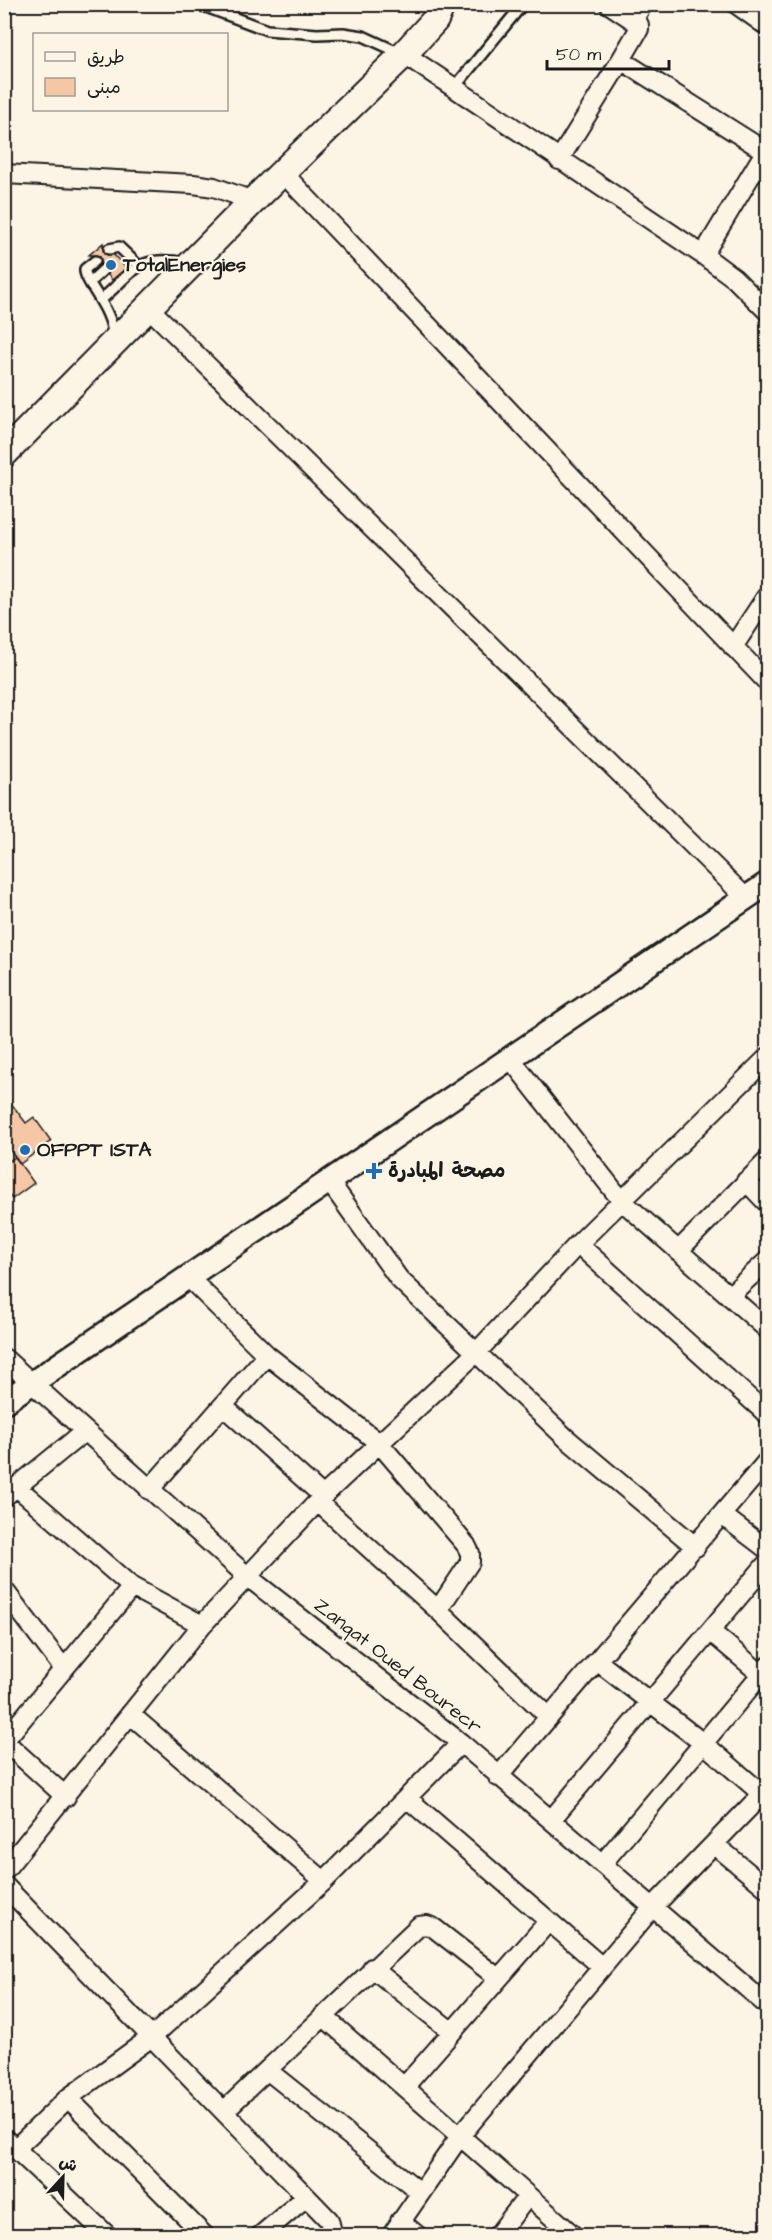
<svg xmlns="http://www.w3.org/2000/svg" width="772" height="2240" viewBox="0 0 772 2240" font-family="'Architects Daughter','Playpen Sans Arabic',sans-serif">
<rect width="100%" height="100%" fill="#fcf5e5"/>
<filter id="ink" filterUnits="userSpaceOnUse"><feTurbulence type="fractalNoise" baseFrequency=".0167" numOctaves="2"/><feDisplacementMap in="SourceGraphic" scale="12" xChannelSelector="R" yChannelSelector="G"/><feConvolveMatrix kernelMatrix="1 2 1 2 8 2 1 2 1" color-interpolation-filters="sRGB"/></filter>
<g filter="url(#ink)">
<path fill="#f5c7a5" stroke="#1c1c1c" stroke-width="1.5" d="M 103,243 L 104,254 L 114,255 L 126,268 L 112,280 L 108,275 L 108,266 L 101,264 L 100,256 L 89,255 Z
M 4,1094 L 26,1123 L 34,1117 L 51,1141 L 20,1164 L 4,1142 Z
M 15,1157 L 34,1183 L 12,1199 L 4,1190 L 4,1165 Z"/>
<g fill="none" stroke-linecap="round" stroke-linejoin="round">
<g stroke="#1c1c1c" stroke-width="14">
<path id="service" d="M 198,4 L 267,30 L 317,34 L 343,33 L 363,36 L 400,53
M 454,88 L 523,4
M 109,249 L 119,247 L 139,266
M 95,261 L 85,269 C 83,281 113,309 113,336
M 90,282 L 103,270
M 102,299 C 135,270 139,254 186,263"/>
</g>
<g stroke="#1c1c1c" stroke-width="22">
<path id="minor" d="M 609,4 L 633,20 L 643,4
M 736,4 L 768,27
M 404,54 L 703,255 L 734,278 L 768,312
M 621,60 L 639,29 L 639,25 L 633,20
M 559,160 L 621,60 L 768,153
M 283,173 L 768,683
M 4,174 L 193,184 L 214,187 L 253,201
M 703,255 L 768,147
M 149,308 L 745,897
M 733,647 L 768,594
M 510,1058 L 621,1200 L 768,1330
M 329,1181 L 399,1279 L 566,1438 L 696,1547
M 746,1181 L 768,1204
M 578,1244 L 768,1415
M 678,1251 L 768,1160
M 189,1278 L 267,1355 L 379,1443 L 466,1545 L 470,1553 L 470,1562 L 438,1610
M 729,1296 L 768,1260
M 4,1358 L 248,1577 L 461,1743 L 768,2006
M 223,1406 L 323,1496
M 18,1488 L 132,1587 L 202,1625
M 149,1490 L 267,1355
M 4,1497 L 84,1432
M 318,1502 L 438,1610 L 549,1717
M 722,1515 L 768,1550
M 4,1590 L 64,1669
M 710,1631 L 761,1674
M 597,1661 L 703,1743 L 768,1799
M 130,1714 L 324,1881
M 4,1741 L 132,1587
M 4,1741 L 66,1797
M 498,1777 L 768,1460
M 408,1799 L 602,1967
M 551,1820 L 768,1562
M 714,1844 L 768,1889
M 602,1864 L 768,1666
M 4,1871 L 202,1625 L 323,1496 L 476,1353 L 578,1244 L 768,1057
M 4,1885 L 329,2220 L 333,2236
M 372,1968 L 451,2031
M 323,2016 L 574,2236
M 267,2070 L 420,2192
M 405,2086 L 548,1922
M 68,2098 L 205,2236
M 224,2111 L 419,1926 L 427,1925 L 434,1928 L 498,1978
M 4,2138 L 108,2236
M 17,2147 L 68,2098 L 153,2036 L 324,1881 L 461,1743
M 400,2221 L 418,2236
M 260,2236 L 306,2197
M 391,2236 L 460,2136 L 653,1907 L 768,1788
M 497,2236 L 528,2196"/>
</g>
<g stroke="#1c1c1c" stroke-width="27">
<path id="tertiary" d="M 4,1402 L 768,883"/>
</g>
<g stroke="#1c1c1c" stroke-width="30">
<path id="secondary" d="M 4,454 L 253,201 L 404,54 L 435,20 L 442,4"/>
</g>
<use href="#service" stroke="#fcf5e5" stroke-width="9"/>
<use href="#minor" stroke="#fcf5e5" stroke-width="18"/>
<use href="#tertiary" stroke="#fcf5e5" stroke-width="22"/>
<use href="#secondary" stroke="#fcf5e5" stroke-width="26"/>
</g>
</g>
<g fill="#1f6fb2" stroke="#fcf5e5" stroke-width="2">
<circle cx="111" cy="265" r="6"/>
<circle cx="25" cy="1150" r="6"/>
<path d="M371 1162h6v6h6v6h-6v6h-6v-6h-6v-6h6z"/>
</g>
<g text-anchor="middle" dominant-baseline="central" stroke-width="4.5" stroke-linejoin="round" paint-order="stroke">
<g font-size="20" font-weight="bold" fill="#1c1c1c" stroke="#fcf5e5" text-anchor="start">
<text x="123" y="265">TotalEnergies</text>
<text x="37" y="1150">OFPPT ISTA</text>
<text x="388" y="1171">مصحة المبادرة</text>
</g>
<g font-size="20" fill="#1c1c1c" stroke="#fcf5e5">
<text transform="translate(398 1666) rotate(38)">Zanqat Oued Bourecr</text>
</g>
</g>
<rect width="772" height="2240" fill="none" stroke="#fcf5e5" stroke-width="24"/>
<rect x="12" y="12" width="748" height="2216" fill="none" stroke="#1c1c1c" stroke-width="2" filter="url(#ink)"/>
<rect x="33" y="33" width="195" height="78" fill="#fcf5e5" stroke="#a29e95" stroke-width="1.5"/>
<rect x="45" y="52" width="30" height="9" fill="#fcf5e5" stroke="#a29e95" stroke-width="1.5"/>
<text x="87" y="63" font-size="18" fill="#1c1c1c">طريق</text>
<rect x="45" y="78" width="30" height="18" fill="#f5c7a5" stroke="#a29e95" stroke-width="1.5"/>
<text x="87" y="93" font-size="18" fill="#1c1c1c">مبنى</text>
<g transform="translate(63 2177) rotate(22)" stroke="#fcf5e5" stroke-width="4.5" paint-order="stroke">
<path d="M0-4.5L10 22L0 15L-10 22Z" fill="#1c1c1c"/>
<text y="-9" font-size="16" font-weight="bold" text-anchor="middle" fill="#1c1c1c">ش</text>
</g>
<path d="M547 60v9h122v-9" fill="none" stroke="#1c1c1c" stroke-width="3"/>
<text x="556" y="60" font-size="18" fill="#1c1c1c" stroke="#fcf5e5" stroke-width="4.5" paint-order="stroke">50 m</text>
</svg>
